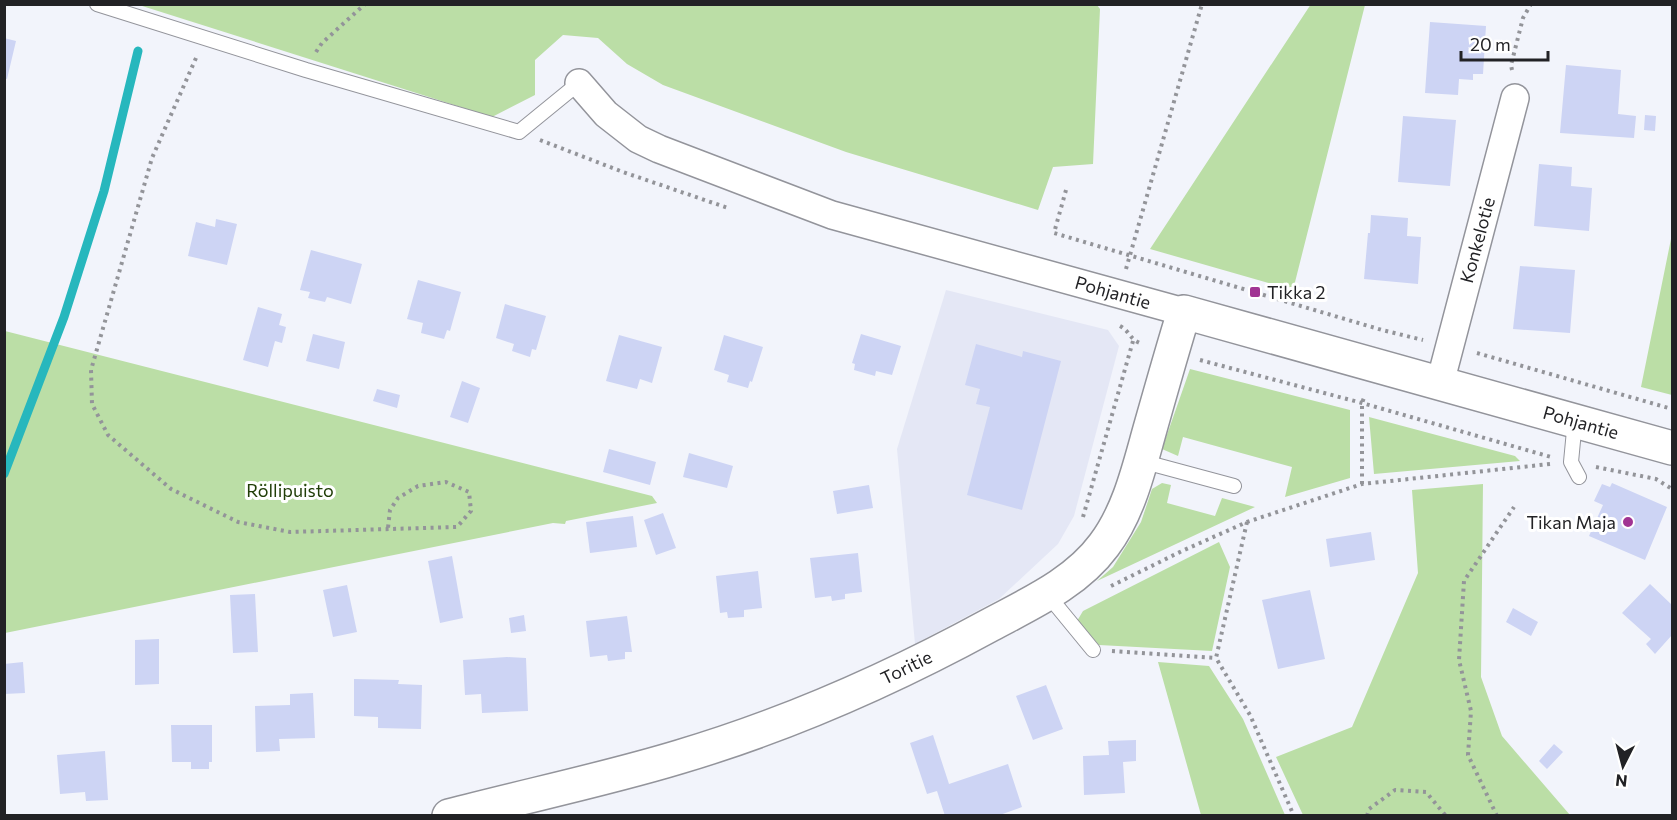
<svg xmlns="http://www.w3.org/2000/svg" width="1677" height="820" viewBox="0 0 1677 820" font-family="Commissioner,sans-serif">
<rect width="100%" height="100%" fill="#f2f4fb"/>
<path fill="#e4e7f5" d="M 946,290 L 1108,330 L 1119,346 L 1074,516 L 1058,544 L 999,599 L 915,644 L 897,449 Z"/>
<path fill="#bbdea6" d="M 1311,4 L 1365,5 L 1293,290 L 1150,249 Z
M 139,5 L 1097,5 L 1100,9 L 1093,164 L 1053,167 L 1038,210 L 846,152 L 663,85 L 627,64 L 598,38 L 563,35 L 535,60 L 535,95 L 492,117 Z
M 1672,234 L 1672,395 L 1641,387 Z
M 5,331 L 652,496 L 657,503 L 566,521 L 565,524 L 553,523 L 5,633 Z
M 1190,369 L 1350,410 L 1350,478 L 1285,497 L 1292,467 L 1183,437 L 1178,456 L 1162,449 Z
M 1369,417 L 1515,456 L 1520,461 L 1374,474 Z
M 1162,483 L 1171,485 L 1167,503 L 1215,516 L 1222,498 L 1255,507 L 1097,581 L 1113,567 L 1141,522 L 1152,489 Z
M 1483,484 L 1481,677 L 1502,736 L 1570,815 L 1303,815 L 1276,757 L 1352,727 L 1418,573 L 1412,490 Z
M 1219,542 L 1230,567 L 1212,651 L 1099,645 L 1077,621 L 1083,611 Z
M 1158,662 L 1209,666 L 1243,719 L 1285,815 L 1201,815 Z"/>
<g fill="none" stroke-linecap="round" stroke-linejoin="round">
<path stroke="#27b7bd" stroke-width="9" d="M 4,474 L 64,317 L 104,191 L 138,51"/>
</g>
<path fill="#cdd4f4" d="M 1430,22 L 1486,26 L 1483,74 L 1473,74 L 1473,80 L 1459,79 L 1458,95 L 1425,93 Z
M 4,38 L 16,41 L 7,79 L 4,78 Z
M 1566,65 L 1621,70 L 1618,114 L 1636,116 L 1634,138 L 1560,133 Z
M 1645,115 L 1656,116 L 1655,131 L 1644,130 Z
M 1403,116 L 1456,120 L 1450,186 L 1398,182 Z
M 1539,164 L 1572,167 L 1571,186 L 1592,188 L 1589,231 L 1534,226 Z
M 1371,215 L 1408,218 L 1407,236 L 1421,237 L 1418,284 L 1364,279 L 1368,233 L 1370,233 Z
M 216,219 L 237,224 L 227,265 L 188,256 L 196,222 L 215,227 Z
M 311,250 L 362,264 L 351,304 L 327,297 L 325,302 L 308,298 L 310,292 L 300,290 Z
M 1520,266 L 1575,270 L 1570,333 L 1513,329 Z
M 418,280 L 461,292 L 450,331 L 447,330 L 444,339 L 421,333 L 423,323 L 407,319 Z
M 505,304 L 546,316 L 536,350 L 532,349 L 530,357 L 512,351 L 514,344 L 496,338 Z
M 258,307 L 282,314 L 279,325 L 286,327 L 282,343 L 275,341 L 268,367 L 243,360 Z
M 313,334 L 345,342 L 339,369 L 306,361 Z
M 861,334 L 901,346 L 892,375 L 876,371 L 875,376 L 854,370 L 855,364 L 852,363 Z
M 619,335 L 662,347 L 652,383 L 640,379 L 637,389 L 606,381 Z
M 724,335 L 763,347 L 752,382 L 750,381 L 748,388 L 727,382 L 729,375 L 714,370 Z
M 976,344 L 1022,357 L 1023,351 L 1061,361 L 1022,510 L 967,495 L 990,407 L 976,404 L 980,389 L 965,385 Z
M 462,381 L 480,388 L 468,423 L 450,417 Z
M 377,389 L 400,395 L 397,408 L 373,401 Z
M 609,449 L 656,462 L 650,485 L 603,472 Z
M 689,453 L 733,466 L 727,488 L 683,477 Z
M 1612,483 L 1667,507 L 1645,560 L 1589,536 L 1603,505 L 1594,501 L 1602,484 L 1610,487 Z
M 869,485 L 873,508 L 837,514 L 833,491 Z
M 663,513 L 676,548 L 656,555 L 644,520 Z
M 633,516 L 637,547 L 590,553 L 586,522 Z
M 1371,532 L 1375,560 L 1330,567 L 1326,539 Z
M 858,553 L 862,592 L 845,594 L 845,599 L 832,601 L 831,596 L 815,598 L 810,558 Z
M 452,556 L 463,618 L 440,623 L 428,561 Z
M 758,571 L 762,608 L 744,610 L 744,617 L 728,618 L 727,612 L 720,613 L 716,576 Z
M 1650,584 L 1672,605 L 1672,635 L 1655,654 L 1646,644 L 1651,639 L 1622,613 Z
M 347,585 L 357,632 L 333,637 L 323,590 Z
M 1310,590 L 1325,659 L 1278,669 L 1262,600 Z
M 255,594 L 258,652 L 233,653 L 230,595 Z
M 1513,608 L 1538,622 L 1531,636 L 1506,622 Z
M 524,615 L 526,631 L 511,633 L 509,618 Z
M 627,616 L 632,652 L 625,652 L 625,659 L 608,661 L 607,655 L 590,657 L 586,621 Z
M 159,639 L 159,684 L 135,685 L 135,640 Z
M 507,657 L 526,658 L 528,711 L 482,713 L 481,694 L 465,695 L 463,660 Z
M 23,662 L 25,693 L 4,694 L 4,664 Z
M 354,679 L 399,680 L 398,684 L 422,685 L 421,729 L 378,728 L 378,717 L 354,716 Z
M 1046,685 L 1063,729 L 1033,740 L 1016,696 Z
M 313,693 L 315,738 L 279,739 L 280,751 L 256,752 L 255,706 L 290,705 L 290,694 Z
M 171,725 L 212,725 L 212,762 L 209,762 L 209,769 L 191,769 L 191,762 L 172,762 Z
M 933,735 L 949,784 L 1008,764 L 1022,807 L 997,816 L 945,816 L 937,791 L 927,794 L 910,743 Z
M 1136,740 L 1136,761 L 1123,762 L 1125,793 L 1084,795 L 1083,756 L 1109,755 L 1108,741 Z
M 1554,744 L 1563,752 L 1547,769 L 1539,761 Z
M 105,751 L 108,800 L 86,801 L 85,792 L 60,794 L 57,755 Z"/>
<g fill="none" stroke-linecap="round" stroke-linejoin="round">
<g stroke="#93949b" stroke-width="16">
<path id="service" d="M 97,4 L 306,70 L 519,132 L 579,83
M 1575,420 L 1571,462 L 1579,477
M 1141,461 L 1234,486
M 1047,594 L 1093,650"/>
</g>
<g stroke="#93949b" stroke-width="30">
<path id="minor" d="M 579,83 L 606,114 L 638,139 L 659,149 L 748,183 L 832,215 L 1184,312
M 1440,383 L 1515,98"/>
</g>
<g stroke="#93949b" stroke-width="36">
<path id="tertiary" d="M 449,816 C 525,796 603,780 679,757 C 787,725 891,679 990,625 C 1031,603 1076,583 1104,545 C 1129,512 1139,468 1150,429 C 1161,390 1172,351 1184,312 L 1672,448"/>
</g>
<path stroke="#939499" stroke-width="4" stroke-dasharray="3 4.5" stroke-linecap="butt" d="M 316,52 L 322,43 L 365,4
M 196,58 L 152,158 L 91,370 L 92,404 L 108,435 L 171,489 L 238,522 L 290,532 L 457,527 L 471,511 L 469,492 L 446,482 L 418,486 L 398,498 L 390,510 L 388,528
M 1512,70 L 1511,65 L 1523,18 L 1531,4
M 540,140 L 623,172 L 728,208
M 1066,190 L 1054,233 L 1382,330 L 1423,340
M 1126,269 L 1202,4
M 1120,326 C 1131,332 1129,340 1143,344
M 1477,353 L 1672,409
M 1200,360 L 1362,403 L 1551,457
M 1596,467 L 1656,479 L 1672,489
M 1362,484 L 1362,403 L 1365,395
M 1083,517 L 1133,341
M 1247,522 L 1216,658 L 1250,715 L 1294,816
M 1111,586 L 1182,551 L 1247,522 L 1362,484 L 1550,464
M 1112,651 L 1216,658
M 1367,816 L 1369,809 L 1395,790 L 1426,792 L 1446,816
M 1497,816 L 1468,755 L 1471,711 L 1459,660 L 1464,581 L 1514,507"/>
<use href="#service" stroke="#fff" stroke-width="14"/>
<use href="#minor" stroke="#fff" stroke-width="27"/>
<use href="#tertiary" stroke="#fff" stroke-width="33"/>
</g>
<g fill="#a13493" stroke="#fff" stroke-width="2">
<rect x="1249" y="286" width="12" height="12" rx="3"/>
<circle cx="1628" cy="522" r="6"/>
</g>
<g text-anchor="middle" dominant-baseline="central" stroke-width="6" stroke-linejoin="round" paint-order="stroke">
<g font-size="18" fill="#222225" stroke="#fff">
<text transform="translate(1477 240) rotate(-75)">Konkelotie</text>
<text transform="translate(1113 292) rotate(16)">Pohjantie</text>
<text transform="translate(1581 422) rotate(16)">Pohjantie</text>
<text transform="translate(906 667) rotate(-26)">Toritie</text>
</g>
<g font-size="18" fill="#222225" stroke="#fff" text-anchor="start">
<text x="1267" y="292">Tikka 2</text>
<text x="1616" y="522" text-anchor="end">Tikan Maja</text>
</g>
<g font-size="18" fill="#213e08" stroke="#fff">
<text x="290" y="490">Röllipuisto</text>
</g>
</g>
<rect width="1677" height="820" fill="none" stroke="#222225" stroke-width="12"/>
<g transform="translate(1623 766) rotate(186)" stroke="#ffffff" stroke-width="4.5" paint-order="stroke">
<path d="M0-4.5L10 22L0 15L-10 22Z" fill="#222225"/>
<text y="-9" font-size="16" font-weight="bold" text-anchor="middle" fill="#222225">N</text>
</g>
<path d="M1461 51v9h87v-9" fill="none" stroke="#222225" stroke-width="3"/>
<text x="1470" y="51" font-size="18" fill="#222225" stroke="#ffffff" stroke-width="4.5" paint-order="stroke">20 m</text>
</svg>
